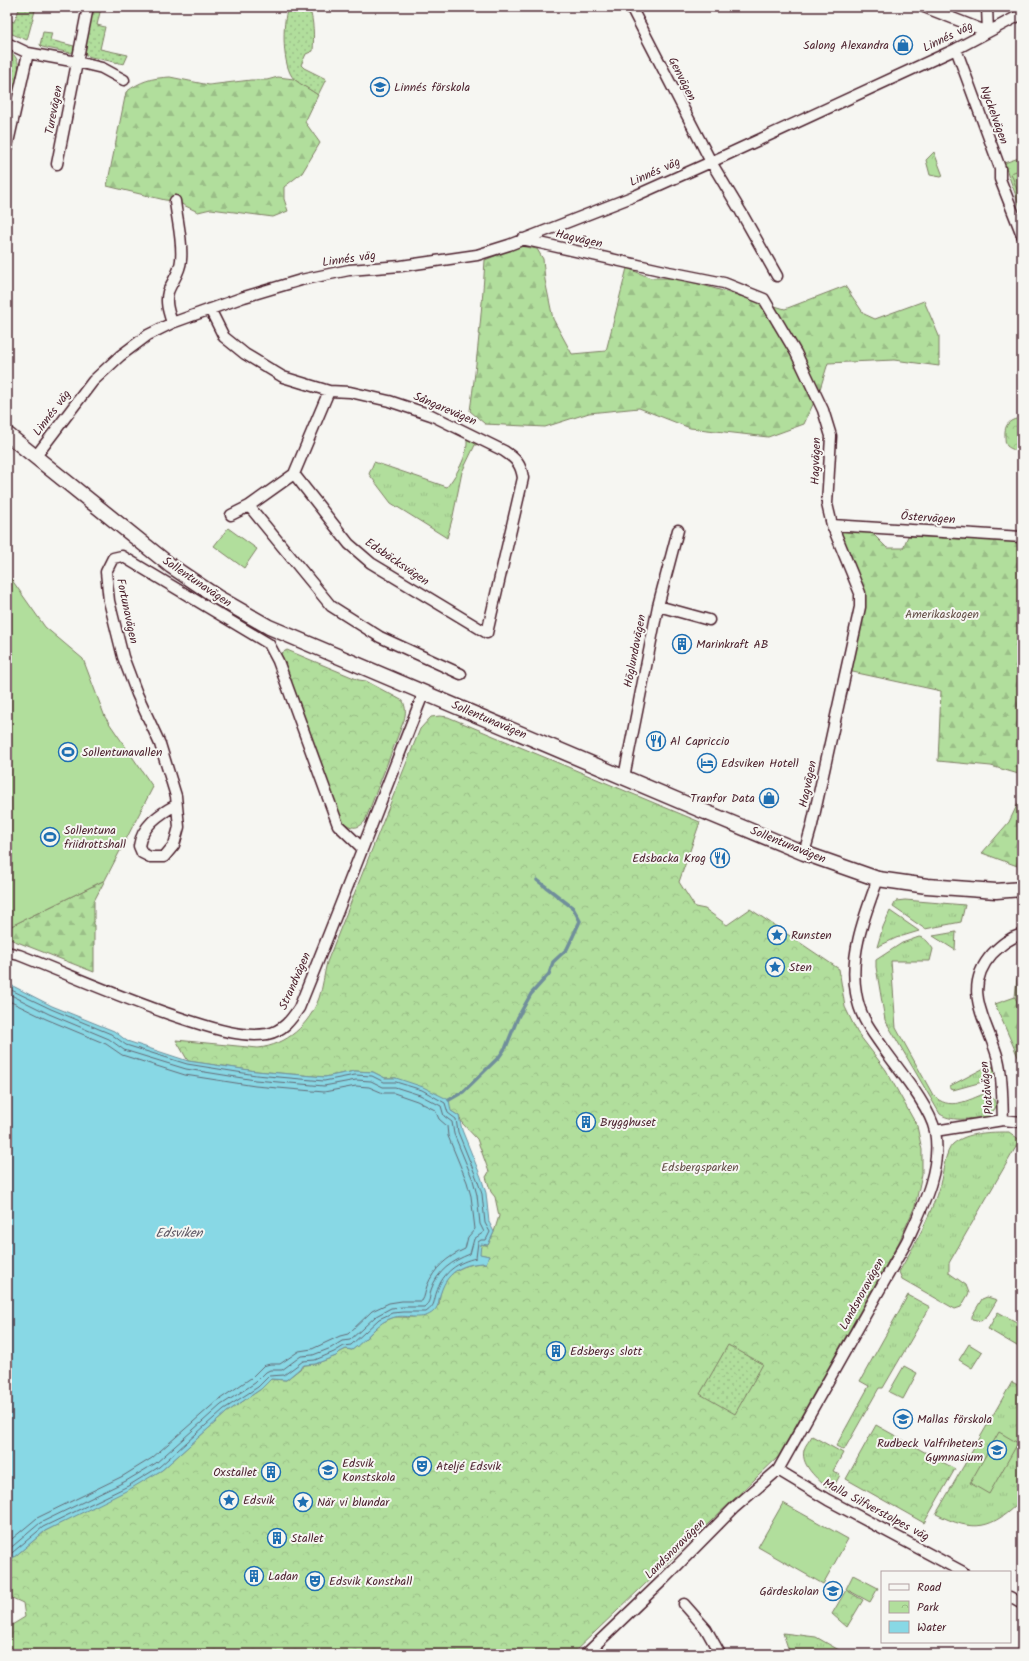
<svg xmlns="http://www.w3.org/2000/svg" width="1029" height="1661" viewBox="0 0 1029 1661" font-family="Kalam,sans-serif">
<defs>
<pattern id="grass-tufts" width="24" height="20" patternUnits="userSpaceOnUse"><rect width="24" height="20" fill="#b1de9c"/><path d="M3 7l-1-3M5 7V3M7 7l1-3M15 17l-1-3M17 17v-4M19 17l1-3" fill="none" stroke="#9abe87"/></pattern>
<pattern id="forest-firs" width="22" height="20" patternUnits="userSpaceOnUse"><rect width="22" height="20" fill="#b1de9c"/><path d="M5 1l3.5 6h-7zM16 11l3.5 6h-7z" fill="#9abe87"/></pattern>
<pattern id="park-crowns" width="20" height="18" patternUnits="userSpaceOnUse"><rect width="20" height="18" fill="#b1de9c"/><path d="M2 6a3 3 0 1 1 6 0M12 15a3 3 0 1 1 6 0" fill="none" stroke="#9abe87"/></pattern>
<pattern id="garden-dots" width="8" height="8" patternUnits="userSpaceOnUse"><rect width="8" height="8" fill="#b1de9c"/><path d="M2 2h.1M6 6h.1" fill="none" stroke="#9abe87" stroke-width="1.8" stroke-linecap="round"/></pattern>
</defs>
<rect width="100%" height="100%" fill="#f6f6f2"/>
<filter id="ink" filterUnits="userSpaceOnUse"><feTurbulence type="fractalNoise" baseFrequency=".025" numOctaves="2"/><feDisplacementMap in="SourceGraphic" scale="8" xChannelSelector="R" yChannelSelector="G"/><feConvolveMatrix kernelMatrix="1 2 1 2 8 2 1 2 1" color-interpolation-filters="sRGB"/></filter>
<g filter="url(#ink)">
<path fill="url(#grass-tufts)" stroke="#7e7e64" d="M 466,435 L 480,444 L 475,445 L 462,472 L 453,516 L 447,538 L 391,503 L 369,474 L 374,462 L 447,487 C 457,474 471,451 466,435 Z
M 905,900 L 965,905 L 961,922 L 925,929 L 893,907 L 896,901 Z
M 890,911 L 919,931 L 896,938 L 877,947 L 883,927 Z
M 956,932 L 955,950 L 933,936 Z
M 919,937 C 926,938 929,943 933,949 L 930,961 L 891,961 L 896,1028 L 933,1095 C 949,1112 968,1100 986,1093 C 993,1097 995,1099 996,1107 L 990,1116 C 975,1118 953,1123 940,1114 L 885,1020 L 876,967 L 876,960 L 902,943 Z
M 988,1066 L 993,1067 C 996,1072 996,1075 993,1079 L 953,1090 L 950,1089 L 950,1086 Z
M 1009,1132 L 1020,1140 L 949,1263 L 949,1273 L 966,1285 L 969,1293 L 961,1307 L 955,1309 L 902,1279 L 899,1272 C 915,1244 931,1216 940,1184 C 943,1174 945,1151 953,1144 C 967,1132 991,1132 1009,1132 Z
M 908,1295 L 930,1307 L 883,1388 L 879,1388 L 844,1450 L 836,1446 L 869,1386 L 860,1381 Z
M 987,1297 L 997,1300 L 988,1315 L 981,1321 L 972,1319 L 972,1316 L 982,1299 Z
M 998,1312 L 1022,1325 L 1022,1349 L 988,1329 Z
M 1012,1382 L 1022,1387 L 1022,1499 C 992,1530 974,1533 936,1514 Z
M 812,1436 L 843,1453 L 833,1471 L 840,1475 L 831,1492 C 821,1481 800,1467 804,1450 C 805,1445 810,1440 812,1436 Z
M 783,1633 L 816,1637 L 846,1654 L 790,1654 Z"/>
<path fill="url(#forest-firs)" stroke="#7e7e64" d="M 170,77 L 209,85 L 251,80 L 267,80 L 278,77 L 294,79 L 318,95 L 305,122 L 320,143 L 302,173 L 284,187 L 284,199 L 288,211 L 273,217 L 211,209 L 198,212 L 175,201 L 165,200 L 107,186 L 126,92 C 141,81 151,78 170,77 Z
M 520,246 L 537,249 L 543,259 L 545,280 L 553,319 L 572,354 L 606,351 L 627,268 L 651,278 L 678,278 L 785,309 L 845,286 L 864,314 L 875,319 L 924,301 L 939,336 L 939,366 L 894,360 L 828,363 L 820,389 L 804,424 L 768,437 L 690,428 L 639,408 L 589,413 L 545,427 L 485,424 L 470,411 C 477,361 482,311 485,260 Z
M 840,530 L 871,532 L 887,548 L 903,548 L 908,536 L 1022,542 L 1022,775 L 991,766 L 938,761 L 941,691 L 848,671 L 860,635 L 864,601 Z
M 1022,795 L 1022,866 L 1020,867 L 982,853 L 1009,822 Z
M 105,880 L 94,901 L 94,972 L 7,938 L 7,928 Z
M 1015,997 L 1022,1013 L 1022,1066 L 995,1004 Z"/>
<path fill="url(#park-crowns)" stroke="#7e7e64" d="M 934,152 L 943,176 L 941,177 L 930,175 L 926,160 Z
M 1022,157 L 1022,206 L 1020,207 L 1004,163 Z
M 1022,418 L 1022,452 C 1018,451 1010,449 1007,446 C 1005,443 1005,439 1005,436 C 1004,424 1010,419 1022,418 Z
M 287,650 L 359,680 L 366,681 L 403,701 C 406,708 406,713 404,720 L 365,821 C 357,832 346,827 339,817 L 280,654 Z
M 440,716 L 448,717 L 700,822 L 679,882 L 695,907 L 705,909 L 727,925 L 750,909 L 839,969 L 845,1007 L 857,1032 L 886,1070 L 917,1126 L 922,1150 L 922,1174 L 915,1206 L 899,1242 L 778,1457 L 572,1654 L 28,1654 L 9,1649 L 7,1645 L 7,1628 L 25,1617 L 23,1603 L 10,1597 L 7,1599 L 7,1563 L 45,1531 L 162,1470 L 227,1412 L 261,1389 L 271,1379 L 286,1380 L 305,1365 L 315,1364 L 336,1356 L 340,1352 L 346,1349 L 352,1350 L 366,1338 L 381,1323 L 394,1317 L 414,1317 L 439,1305 C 439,1276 460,1263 486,1263 L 489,1256 L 479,1254 L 481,1244 L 488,1245 L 494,1232 L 499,1216 L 495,1197 L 491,1192 L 486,1177 L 489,1172 L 477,1139 L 462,1123 L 459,1116 L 396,1078 L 385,1078 L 373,1072 L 355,1071 L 325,1077 L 256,1071 L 188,1061 L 176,1040 L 258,1048 C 287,1045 309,1025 319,998 C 323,987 324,974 327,962 L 420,729 L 431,717 Z
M 1022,974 L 1022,1013 L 1015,997 L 1017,978 Z
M 969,1344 L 982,1352 L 972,1368 L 959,1360 Z
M 876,1425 L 955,1469 L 924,1523 L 846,1479 Z
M 846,1590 L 863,1600 L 847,1627 L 832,1614 Z"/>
<path fill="url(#garden-dots)" stroke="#7e7e64" d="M 20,7 L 36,7 L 27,40 L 7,32 L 7,19 L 14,22 Z
M 93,7 L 139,7 L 139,10 L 115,11 L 101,8 L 97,25 L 105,27 L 100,49 L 128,55 L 124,64 L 91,57 L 86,55 L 85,51 Z
M 288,7 L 309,7 C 314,21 314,36 313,51 L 306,54 L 301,65 L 304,68 L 326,79 L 318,95 C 311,90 301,85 294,79 C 282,67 282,23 288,7 Z
M 43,32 L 52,33 L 50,40 L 74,46 L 73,52 L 71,53 L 42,47 L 40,45 Z
M 7,50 C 26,59 17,80 13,95 L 7,94 Z
M 728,1345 L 763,1364 L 735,1414 L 700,1394 Z"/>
<path fill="#b1de9c" stroke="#7e7e64" d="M 1022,169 L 1022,201 L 1021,201 L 1011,173 Z
M 228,528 L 257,549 L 244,568 L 214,546 Z
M 7,573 L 45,627 L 83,659 L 105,717 L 153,787 L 105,880 L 7,928 Z
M 904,1366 L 917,1373 L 903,1399 L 889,1392 Z
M 999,1432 L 1018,1443 L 989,1494 L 970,1483 Z
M 783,1503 L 848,1539 L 823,1584 L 758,1547 Z
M 853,1575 L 878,1588 L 870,1602 L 846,1589 Z"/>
<path fill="#88d8e5" stroke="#6f8e9b" d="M 7,983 L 52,1006 L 114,1031 L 127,1041 L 188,1061 L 256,1071 L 325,1077 L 355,1071 L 373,1072 L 385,1078 L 396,1078 L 423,1087 L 449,1100 L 451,1111 L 459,1116 L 462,1130 L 481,1177 L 486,1193 L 489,1222 L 494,1232 L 488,1245 L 481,1244 L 480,1254 L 489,1256 L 486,1263 C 465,1263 448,1270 441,1292 C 438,1299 440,1305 434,1311 C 423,1322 408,1314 395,1317 C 377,1321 367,1340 352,1350 L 346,1349 L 340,1352 L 336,1356 L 315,1364 L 304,1365 L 286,1380 L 271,1379 L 261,1389 L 227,1412 L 162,1470 L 130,1489 L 45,1531 L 7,1563 Z"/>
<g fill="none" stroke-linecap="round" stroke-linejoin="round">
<path stroke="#636975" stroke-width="1" d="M 7,988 L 51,1009 L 111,1034 L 126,1045 L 187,1064 L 256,1075 L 324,1081 L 355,1075 L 372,1076 L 384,1082 L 396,1082 L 422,1090 L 445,1103 L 448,1113 L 456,1119 L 458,1132 L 477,1179 L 482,1194 L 485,1223 L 490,1232 L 486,1240 L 481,1240 L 478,1242 L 476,1258 C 458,1262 443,1272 437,1291 C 433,1302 436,1305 426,1312 L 403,1312 L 392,1313 L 379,1319 L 351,1345 L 344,1346 L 334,1352 L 315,1360 L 303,1361 L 284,1375 L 269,1376 L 258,1387 L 224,1409 L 159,1467 L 128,1486 L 43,1527 L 7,1557
M 7,993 L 49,1014 L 109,1039 L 124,1050 L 186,1069 L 255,1080 L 324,1086 L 356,1080 L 371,1081 L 383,1087 L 395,1087 L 420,1095 L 441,1106 L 444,1116 L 452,1122 L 454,1134 L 473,1180 L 477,1195 L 480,1224 L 484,1232 L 474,1239 L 470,1254 C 452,1261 437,1271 431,1290 C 429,1297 431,1302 424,1307 L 403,1307 L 391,1308 L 376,1316 L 350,1340 L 342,1341 L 331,1348 L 313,1355 L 301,1356 L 282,1370 L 270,1370 L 266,1372 L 255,1383 L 221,1405 L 156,1463 L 126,1481 L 40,1523 L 7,1551
M 7,1000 L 46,1019 L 106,1044 L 122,1055 L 185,1075 L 255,1086 L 324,1092 L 356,1086 L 369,1087 L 383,1093 L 394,1093 L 417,1101 L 435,1110 L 439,1119 L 447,1126 L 448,1136 L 467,1182 L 471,1196 L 475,1229 L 468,1237 L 465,1249 C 447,1257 434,1268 427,1286 C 425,1291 425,1297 422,1301 L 402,1301 L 389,1303 L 372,1311 L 348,1334 L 340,1336 L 312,1349 L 299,1351 L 280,1364 L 270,1364 L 263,1366 L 251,1378 L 217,1401 L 152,1458 L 123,1476 L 37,1518 L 7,1543"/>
<path stroke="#6f8e9b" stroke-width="3.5" d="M 449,1100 L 463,1092 L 499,1057 L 506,1047 L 518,1017 L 531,994 L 549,974 L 553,962 L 567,949 L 580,921 L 573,908 L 537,880"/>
<g stroke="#4a1f2b" stroke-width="13">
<path id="street" d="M 631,7 L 711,162 L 741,212 L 777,276
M 924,7 L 988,32 L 987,7
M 7,43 L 28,53 L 77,62 L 102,68 L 124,80
M 956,49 L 1000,168 L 1000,179 L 1022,235
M 7,147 L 28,53
M 57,164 L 88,7
M 522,239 L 669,272 L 724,283 L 764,299 L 796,353 L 823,410 L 831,436 L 827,504 L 832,525 L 860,593 L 860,607 L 812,825 L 804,853
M 210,309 L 224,337 L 245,354 L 283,377 L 329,391 L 350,392 L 389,401 L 431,415 L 504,451 C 516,459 521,464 523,478 L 487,633 L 371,563 L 349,544 L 294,474 L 329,391
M 172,323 C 169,313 165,303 168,292 C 172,281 180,273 181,260 C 183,241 177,220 175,201
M 36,456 L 93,381 L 120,356 L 148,335 L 172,323 L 244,297 L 301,280 L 349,270 L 401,266 L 477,255 L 509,245 L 637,195 L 711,162 L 956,49 L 1022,14
M 249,506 L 331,606 L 380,637 L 461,674
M 231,515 L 249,506 L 294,474
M 832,525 L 1022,537
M 658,606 L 709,620
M 624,777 L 658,606 L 678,530
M 176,805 C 159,814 142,826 139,846 L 142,853 L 150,857 L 164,857 L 174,845 L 179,827 L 176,796 L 160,744 L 137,694 L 123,657 L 109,601 L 106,572 L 113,558 L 122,556 L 269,644 L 278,661 L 338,825 L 362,848
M 7,952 L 19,955 C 75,977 130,1002 187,1020 C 212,1028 241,1038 267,1034 C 283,1031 291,1020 299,1008 C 342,903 382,797 424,692
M 1003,1120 C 1002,1101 1003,1078 998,1059 C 988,1022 960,990 992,954 C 1001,945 1009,938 1022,934
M 935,1131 L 1003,1120 L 1022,1122
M 778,1470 L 828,1500 L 963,1572
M 1010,1597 L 1022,1604
M 684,1604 L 706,1629 L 720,1654
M 586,1654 L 663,1580 L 734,1508 L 778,1470 L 907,1241 C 922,1208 942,1169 935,1131 C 930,1107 899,1070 884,1049 C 871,1030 860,1018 856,993 C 849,954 865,915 878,879"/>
</g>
<g stroke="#4a1f2b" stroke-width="17">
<path id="secondary" d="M 7,434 L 171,566 L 217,597 L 269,627 L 703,811 L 804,853 L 878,879 L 927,886 L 996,891 L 1022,889"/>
</g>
<use href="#street" stroke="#f6f6f2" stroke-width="10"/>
<use href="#secondary" stroke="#f6f6f2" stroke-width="14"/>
</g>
</g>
<defs>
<g id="shop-ring" transform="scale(1)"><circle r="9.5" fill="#f6f6f2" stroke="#1f6fb2" stroke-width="1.5"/><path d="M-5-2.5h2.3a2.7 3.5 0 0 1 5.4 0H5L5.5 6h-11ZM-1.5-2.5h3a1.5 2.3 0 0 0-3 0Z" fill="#1f6fb2"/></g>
<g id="school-ring" transform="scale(1)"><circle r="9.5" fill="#f6f6f2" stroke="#1f6fb2" stroke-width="1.5"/><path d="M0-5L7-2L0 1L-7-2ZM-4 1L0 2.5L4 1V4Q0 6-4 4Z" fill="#1f6fb2"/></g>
<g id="building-ring" transform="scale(1)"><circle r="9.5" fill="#f6f6f2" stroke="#1f6fb2" stroke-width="1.5"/><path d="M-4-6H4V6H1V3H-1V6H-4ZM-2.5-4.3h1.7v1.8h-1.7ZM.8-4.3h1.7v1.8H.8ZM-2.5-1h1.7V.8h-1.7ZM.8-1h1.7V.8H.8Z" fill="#1f6fb2"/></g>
<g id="restaurant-ring" transform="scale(1)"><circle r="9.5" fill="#f6f6f2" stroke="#1f6fb2" stroke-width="1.5"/><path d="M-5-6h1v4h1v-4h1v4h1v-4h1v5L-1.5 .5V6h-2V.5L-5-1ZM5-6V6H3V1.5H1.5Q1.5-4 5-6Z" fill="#1f6fb2"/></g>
<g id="stadium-ring" transform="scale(1)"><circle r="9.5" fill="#f6f6f2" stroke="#1f6fb2" stroke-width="1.5"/><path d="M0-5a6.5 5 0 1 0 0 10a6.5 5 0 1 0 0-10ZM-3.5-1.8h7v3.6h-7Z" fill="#1f6fb2"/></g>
<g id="hotel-ring" transform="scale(1)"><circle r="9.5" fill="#f6f6f2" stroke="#1f6fb2" stroke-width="1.5"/><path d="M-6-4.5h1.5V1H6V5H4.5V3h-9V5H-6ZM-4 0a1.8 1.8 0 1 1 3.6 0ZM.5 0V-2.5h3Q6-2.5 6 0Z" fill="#1f6fb2"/></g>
<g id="sight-ring" transform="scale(1)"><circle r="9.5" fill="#f6f6f2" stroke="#1f6fb2" stroke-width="1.5"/><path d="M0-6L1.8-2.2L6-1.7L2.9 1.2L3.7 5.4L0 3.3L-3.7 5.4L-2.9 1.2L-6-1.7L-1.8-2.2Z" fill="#1f6fb2"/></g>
<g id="theatre-ring" transform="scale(1)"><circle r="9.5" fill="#f6f6f2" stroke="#1f6fb2" stroke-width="1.5"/><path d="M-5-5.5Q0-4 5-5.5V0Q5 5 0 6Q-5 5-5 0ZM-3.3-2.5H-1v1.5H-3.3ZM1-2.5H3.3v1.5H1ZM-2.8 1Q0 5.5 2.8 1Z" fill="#1f6fb2"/></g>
</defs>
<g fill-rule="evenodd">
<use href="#shop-ring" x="903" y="45"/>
<use href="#school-ring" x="380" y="87"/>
<use href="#building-ring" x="682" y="644"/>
<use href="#restaurant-ring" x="656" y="741"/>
<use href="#stadium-ring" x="68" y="752"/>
<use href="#hotel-ring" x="707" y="763"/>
<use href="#shop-ring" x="769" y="798"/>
<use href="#stadium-ring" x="50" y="837"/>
<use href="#restaurant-ring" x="720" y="858"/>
<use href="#sight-ring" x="777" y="935"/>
<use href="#sight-ring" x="775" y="967"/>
<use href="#building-ring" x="586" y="1122"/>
<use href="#building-ring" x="556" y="1351"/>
<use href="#school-ring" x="903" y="1419"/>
<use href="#school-ring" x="997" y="1450"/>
<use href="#theatre-ring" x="422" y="1466"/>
<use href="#school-ring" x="328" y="1470"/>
<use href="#building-ring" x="271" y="1472"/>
<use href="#sight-ring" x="229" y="1500"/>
<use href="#sight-ring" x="303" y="1502"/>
<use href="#building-ring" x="277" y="1538"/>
<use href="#building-ring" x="254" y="1576"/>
<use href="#theatre-ring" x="315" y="1581"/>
<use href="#school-ring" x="833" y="1591"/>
</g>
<g text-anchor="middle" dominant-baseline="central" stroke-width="4" stroke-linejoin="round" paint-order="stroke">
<g font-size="12" fill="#4a1f2b" stroke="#f6f6f2">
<text transform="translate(948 37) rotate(-26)">Linnés väg</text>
<text transform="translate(682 79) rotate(63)">Genvägen</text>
<text transform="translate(54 110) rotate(-79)">Turevägen</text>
<text transform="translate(994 115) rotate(70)">Nyckelvägen</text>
<text transform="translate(655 172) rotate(-24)">Linnés väg</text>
<text transform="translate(579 239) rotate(13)">Hagvägen</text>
<text transform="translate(349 259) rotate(-8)">Linnés väg</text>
<text transform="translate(445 409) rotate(23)">Sångarevägen</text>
<text transform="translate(52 413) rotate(-53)">Linnés väg</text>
<text transform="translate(816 461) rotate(-88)">Hagvägen</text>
<text transform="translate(928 518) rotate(4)">Östervägen</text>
<text transform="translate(397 562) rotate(34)">Edsbäcksvägen</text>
<text transform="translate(197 582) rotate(34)">Sollentunavägen</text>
<text transform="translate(127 611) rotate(78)">Fortunavägen</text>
<text transform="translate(635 651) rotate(-79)">Höglundavägen</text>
<text transform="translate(489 720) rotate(23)">Sollentunavägen</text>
<text transform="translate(808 784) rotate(-78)">Hagvägen</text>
<text transform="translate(788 845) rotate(22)">Sollentunavägen</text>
<text transform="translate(295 981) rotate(-66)">Strandvägen</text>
<text transform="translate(987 1088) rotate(-96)">Platåvägen</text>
<text transform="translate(862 1294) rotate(-61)">Landsnoravägen</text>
<text transform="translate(876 1510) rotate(28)">Malla Silfverstolpes väg</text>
<text transform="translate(675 1549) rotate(-45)">Landsnoravägen</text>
</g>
<g font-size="12" fill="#4a1f2b" stroke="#f6f6f2" text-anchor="start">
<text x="889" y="45" text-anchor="end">Salong Alexandra</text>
<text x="394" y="87">Linnés förskola</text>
<text x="696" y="644">Marinkraft AB</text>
<text x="670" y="741">Al Capriccio</text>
<text x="82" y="752">Sollentunavallen</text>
<text x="721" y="763">Edsviken Hotell</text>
<text x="755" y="798" text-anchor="end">Tranfor Data</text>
<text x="64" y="830">Sollentuna<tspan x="64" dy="14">friidrottshall</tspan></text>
<text x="706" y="858" text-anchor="end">Edsbacka Krog</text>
<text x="791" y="935">Runsten</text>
<text x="789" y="967">Sten</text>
<text x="600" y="1122">Brygghuset</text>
<text x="570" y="1351">Edsbergs slott</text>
<text x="917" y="1419">Mallas förskola</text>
<text x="983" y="1443" text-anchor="end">Rudbeck Valfrihetens<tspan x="983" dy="14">Gymnasium</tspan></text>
<text x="342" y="1463">Edsvik<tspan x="342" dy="14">Konstskola</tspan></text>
<text x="436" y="1466">Ateljé Edsvik</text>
<text x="257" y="1472" text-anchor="end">Oxstallet</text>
<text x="243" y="1500">Edsvik</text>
<text x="317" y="1502">När vi blundar</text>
<text x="291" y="1538">Stallet</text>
<text x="268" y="1576">Ladan</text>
<text x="329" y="1581">Edsvik Konsthall</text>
<text x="819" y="1591" text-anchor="end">Gärdeskolan</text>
</g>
<g font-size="12" fill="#644f47" stroke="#f6f6f2">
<text x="942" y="614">Amerikaskogen</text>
<text x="700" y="1167">Edsbergsparken</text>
</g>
<g font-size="13" font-style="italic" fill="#5d5663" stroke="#f6f6f2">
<text x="179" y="1233">Edsviken</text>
</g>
</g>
<rect width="1029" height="1661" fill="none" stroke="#f6f6f2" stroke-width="24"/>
<rect x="12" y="12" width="1005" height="1637" fill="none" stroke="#4a1f2b" stroke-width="1.5" filter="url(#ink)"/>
<rect x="881" y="1571" width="130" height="72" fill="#f6f6f2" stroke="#b1a0a2"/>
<rect x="889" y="1584" width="20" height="6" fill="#f6f6f2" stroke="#b1a0a2"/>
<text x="917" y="1591" font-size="12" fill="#4a1f2b">Road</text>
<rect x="889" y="1601" width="20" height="12" fill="url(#park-crowns)" stroke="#b1a0a2"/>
<text x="917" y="1611" font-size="12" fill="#4a1f2b">Park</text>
<rect x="889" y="1621" width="20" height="12" fill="#88d8e5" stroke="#b1a0a2"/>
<text x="917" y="1631" font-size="12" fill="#4a1f2b">Water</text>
</svg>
